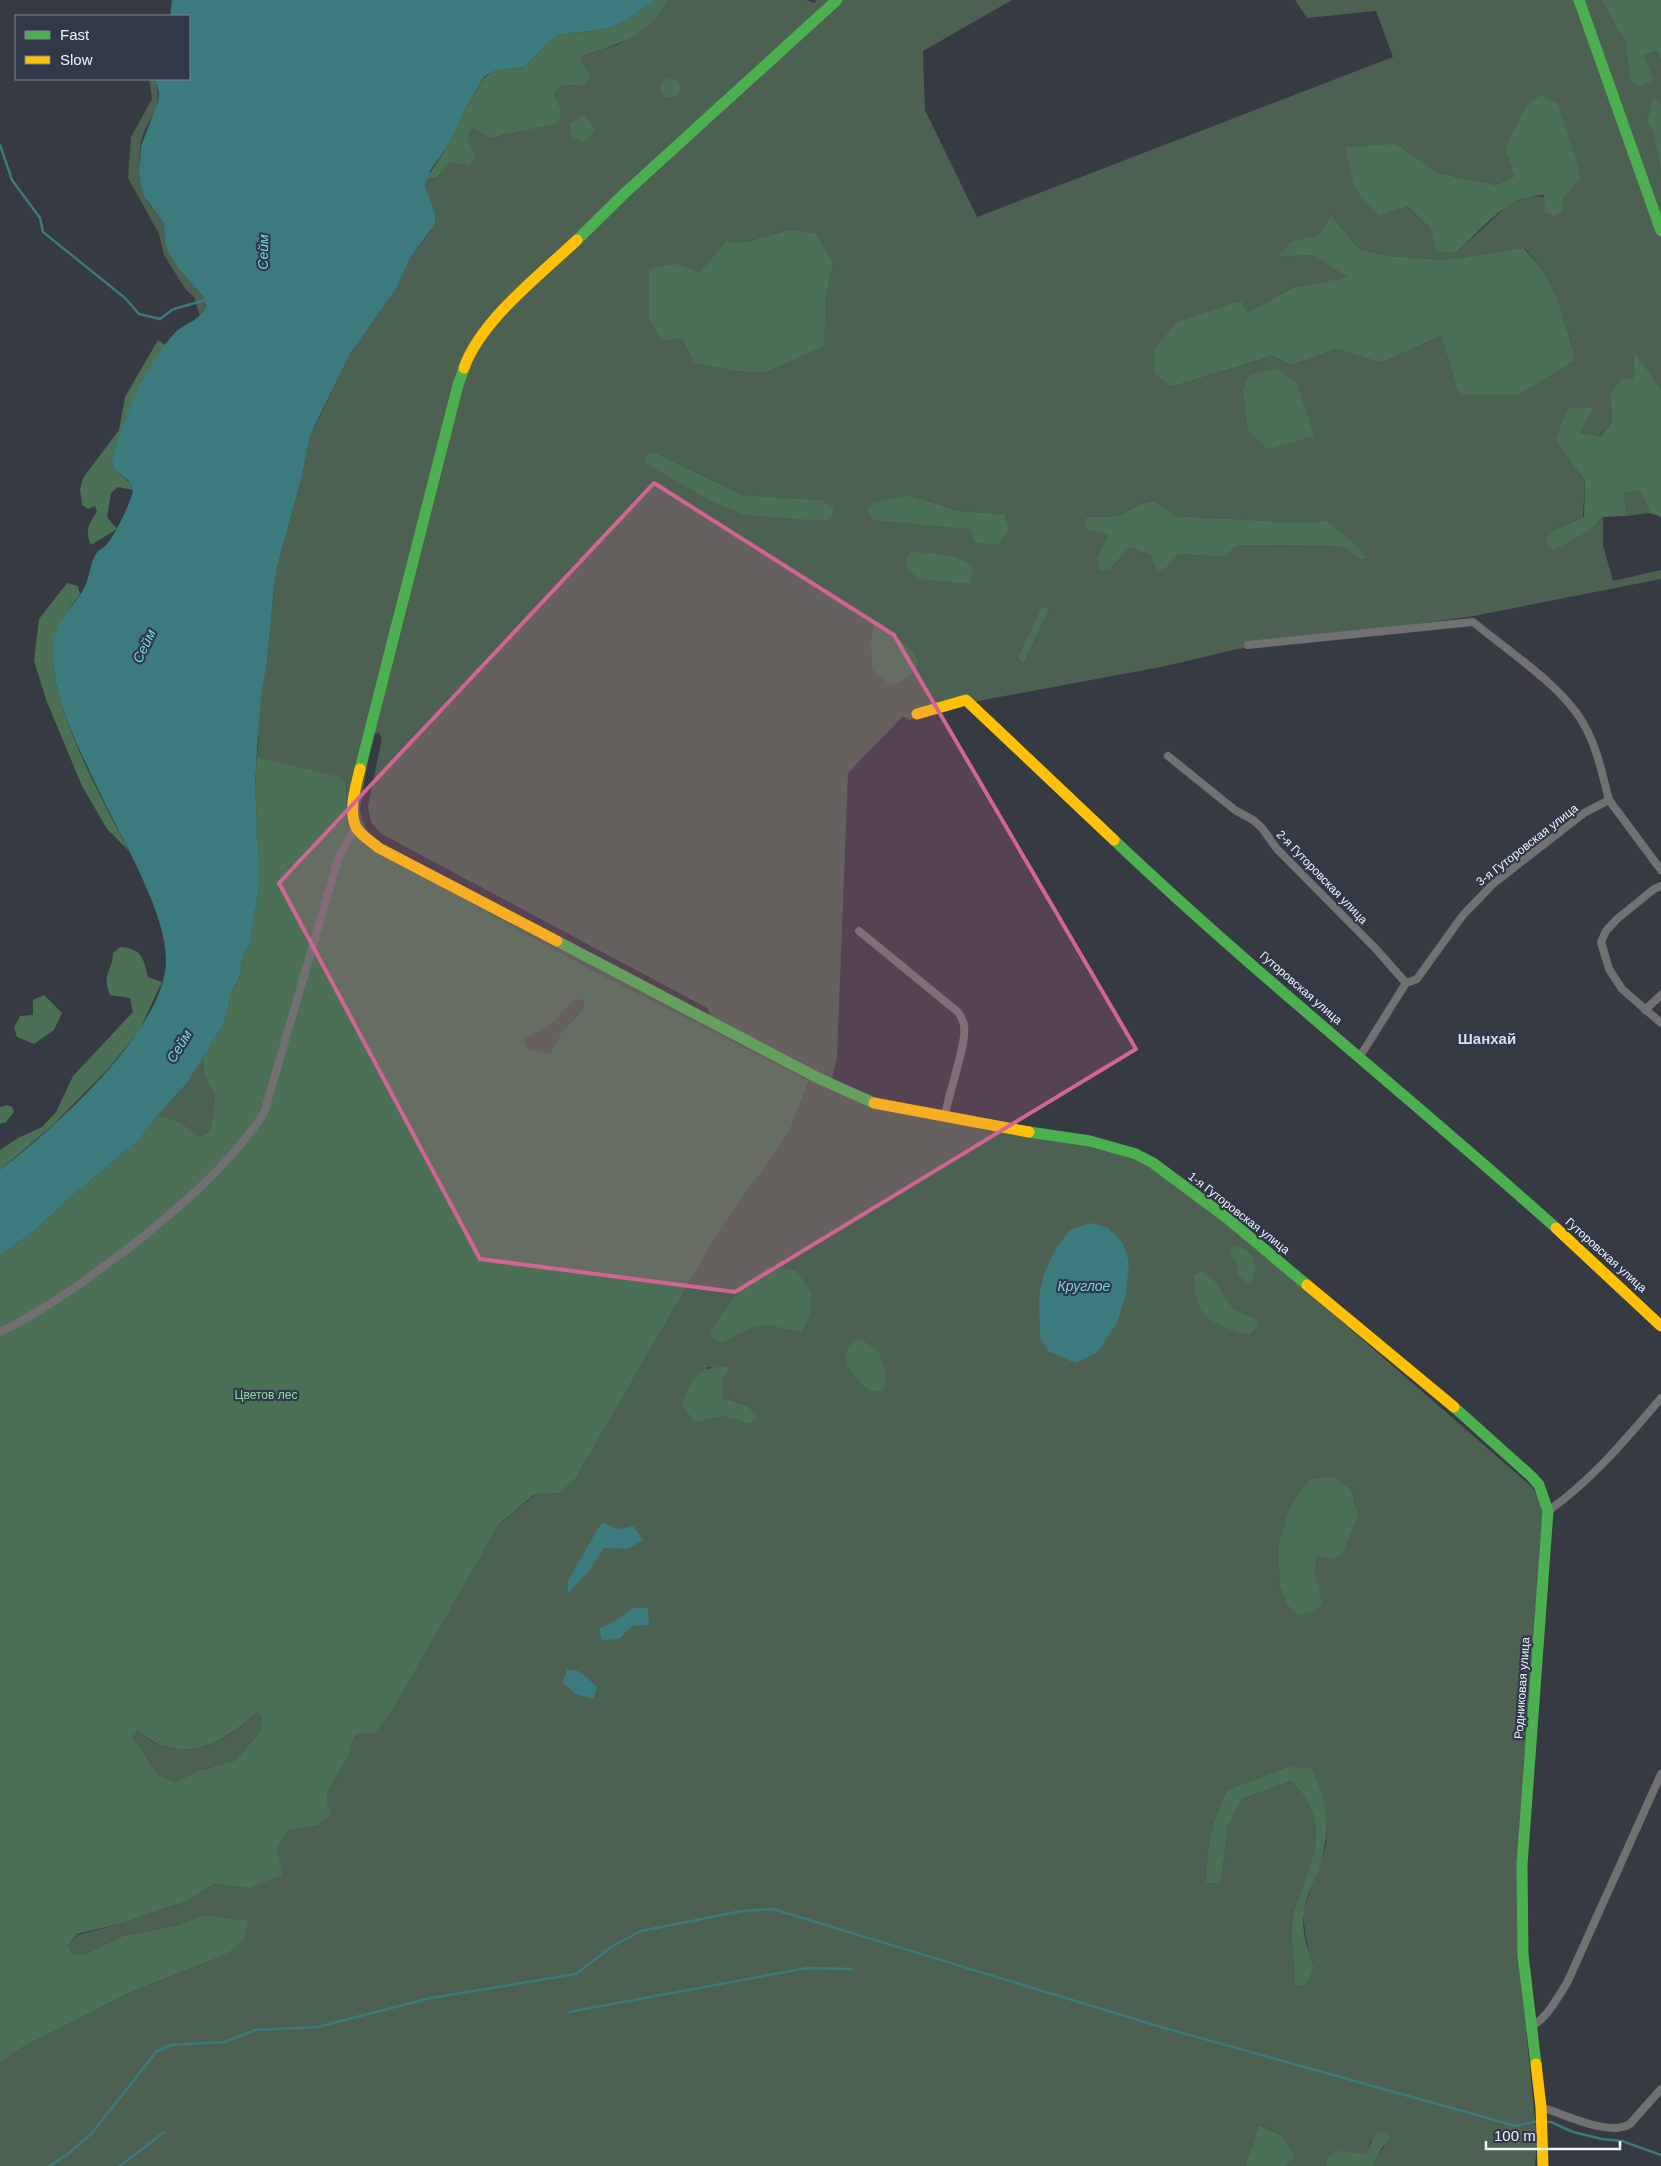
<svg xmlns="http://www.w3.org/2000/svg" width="1661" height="2166" viewBox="0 0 1661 2166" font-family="Helvetica,sans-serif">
<rect width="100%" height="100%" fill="#363a43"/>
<path fill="#4c6152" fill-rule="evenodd" d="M 668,0 L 806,0 L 815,3 L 816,0 L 1012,0 L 923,51 L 925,110 L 977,217 L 1393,57 L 1376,11 L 1307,18 L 1295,0 L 1601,0 L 1625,42 L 1630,81 L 1644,55 L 1656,51 L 1661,61 L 1661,104 L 1655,97 L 1647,120 L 1653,132 L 1661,171 L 1661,389 L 1634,353 L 1633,380 L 1610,395 L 1612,422 L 1599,436 L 1580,433 L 1592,408 L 1555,441 L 1585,481 L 1583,517 L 1554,530 L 1590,530 L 1603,517 L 1603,545 L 1613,581 L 1661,570 L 1661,579 L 1474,616 L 1238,649 L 1161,667 L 962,704 L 909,720 L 903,716 L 848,773 L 837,1057 L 831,1083 L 870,1102 L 1091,1136 L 1115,1146 L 1139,1153 L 1264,1254 L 1532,1487 L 1544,1508 L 1519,1955 L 1537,2142 L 1535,2166 L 1373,2166 L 1375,2157 L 1385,2146 L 1371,2141 L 1366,2154 L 1326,2158 L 1327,2166 L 1287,2166 L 1295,2155 L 1283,2136 L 1261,2125 L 1246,2164 L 1247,2166 L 0,2166 L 0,2063 L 21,2048 L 131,1992 L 225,1955 L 223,1918 L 204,1915 L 178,1925 L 123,1936 L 83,1955 L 72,1953 L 68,1946 L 77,1935 L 123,1923 L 189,1900 L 214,1884 L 247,1888 L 288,1831 L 316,1826 L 327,1803 L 327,1792 L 348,1758 L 355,1734 L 453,1602 L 499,1524 L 535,1495 L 560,1493 L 576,1478 L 722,1226 L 773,1156 L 792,1125 L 809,1082 L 594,971 L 363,843 L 347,823 L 346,784 L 257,757 L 259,737 L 235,729 L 267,662 L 274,587 L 277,568 L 302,476 L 310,437 L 350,354 L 396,289 L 412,255 L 431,230 L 435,212 L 425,186 L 426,179 L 437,178 L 450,163 L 468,166 L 468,140 L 472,127 L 491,138 L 519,132 L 562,112 L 554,93 L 563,85 L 584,86 L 581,63 L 583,56 L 619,44 L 662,11 ZM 1397,144 L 1437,173 L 1496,185 L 1515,176 L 1563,198 L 1530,196 L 1507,206 L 1456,253 L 1436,250 L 1430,228 L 1406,206 ZM 1331,215 L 1359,249 L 1389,256 L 1443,260 L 1525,248 L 1544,272 L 1557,297 L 1576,360 L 1519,395 L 1459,395 L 1441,336 L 1381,363 L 1337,349 L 1291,365 L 1272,356 L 1171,387 L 1240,301 L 1247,313 L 1292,288 L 1349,277 L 1312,255 L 1279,257 L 1291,241 L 1318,235 ZM 789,230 L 833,264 L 826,298 L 823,346 L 765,373 L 734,371 L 694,363 L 682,339 L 679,264 L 700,274 L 726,241 L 745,242 ZM 654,452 L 743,495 L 821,500 L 709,500 L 646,462 ZM 908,495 L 959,511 L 1004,514 L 997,544 L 976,543 L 970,529 ZM 1154,501 L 1176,516 L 1288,522 L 1327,521 L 1367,559 L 1360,560 L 1347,549 L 1334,546 L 1238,545 L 1224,557 L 1179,554 L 1165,569 L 1150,555 L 1130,547 L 1110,569 L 1096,558 L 1108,535 L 1087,517 L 1119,516 L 1138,505 ZM 1042,607 L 1049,610 L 1024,663 L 1017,659 ZM 378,732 L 382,738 L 368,807 L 371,822 L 380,833 L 707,1008 L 710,1013 L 708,1016 L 382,845 C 370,835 362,826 360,809 L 372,736 ZM 769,1266 L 796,1270 L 800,1333 L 772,1325 L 754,1326 ZM 707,1367 L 730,1370 L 723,1380 L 723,1398 L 746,1405 L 750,1424 L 722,1416 ZM 1333,1476 L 1351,1489 L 1358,1514 L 1317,1555 L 1315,1573 L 1321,1603 L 1286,1603 L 1280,1587 L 1278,1546 ZM 1287,1767 L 1327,1824 L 1326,1845 L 1303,1912 L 1305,1932 L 1309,1953 L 1314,1965 L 1301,1987 L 1295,1983 C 1294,1961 1289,1935 1293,1913 C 1295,1905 1299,1896 1302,1888 C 1318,1843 1327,1818 1291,1781 L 1242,1799 L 1228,1826 L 1221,1884 L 1206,1883 C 1207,1846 1210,1824 1227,1790 Z
M 149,79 L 155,79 C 165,115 144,117 140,148 C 139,163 138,182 145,197 C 150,207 160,215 165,225 C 169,234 164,245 170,255 C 180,271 196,284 206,300 L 205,309 L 200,316 L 194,297 L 186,290 L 164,255 L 159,234 L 128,178 L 131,137 L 152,99 Z
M 1640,490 L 1650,513 L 1626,516 L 1623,493 Z
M 579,999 L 584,1000 C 584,1016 567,1021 561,1033 C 557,1040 555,1049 548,1054 L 528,1049 L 524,1040 L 554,1022 L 572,1002 Z
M 203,1057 L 204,1074 L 215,1097 L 210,1131 L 199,1137 L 182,1123 L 158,1115 L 187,1083 Z
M 258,1712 L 262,1719 L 259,1733 L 236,1760 L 201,1770 L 175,1784 L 157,1774 L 132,1736 L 137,1731 C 145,1735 149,1740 156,1744 C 160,1746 167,1747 172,1748 C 206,1755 234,1733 258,1712 Z"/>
<path fill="#4b7055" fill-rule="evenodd" d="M 655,0 L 668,0 C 651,35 618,44 583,56 L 581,63 L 591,75 L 584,86 L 563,85 L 554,93 L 562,112 L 557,123 L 491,138 L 472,128 L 468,140 L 476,158 L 468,166 L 450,163 L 437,178 L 426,179 L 449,144 L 467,106 L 484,78 L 494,71 L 525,67 L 549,41 L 558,35 L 607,29 L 627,20 Z
M 1601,0 L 1661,0 L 1661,61 L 1656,51 L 1644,55 L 1653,80 L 1639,87 L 1630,81 L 1625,42 Z
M660 88a10 10 0 1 1 20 0a10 10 0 1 1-20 0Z
M 1541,95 L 1558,104 L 1581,177 L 1563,198 L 1563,211 L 1554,216 L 1545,212 L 1544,195 C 1507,195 1481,230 1456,253 L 1436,251 L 1430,228 L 1407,206 L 1379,216 L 1356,190 L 1345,147 L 1397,144 L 1437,173 L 1496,185 L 1515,176 L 1505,148 L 1527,105 Z
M 1654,96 L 1661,104 L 1661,171 L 1653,132 L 1647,121 Z
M 584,115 L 596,131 L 584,142 L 572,138 L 569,124 Z
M 1331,215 L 1359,249 L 1389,256 L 1443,260 L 1524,248 L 1544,272 L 1557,297 L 1576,360 L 1519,395 L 1459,395 L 1441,336 L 1381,363 L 1337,349 L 1291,365 L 1272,356 L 1171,387 L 1154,373 L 1154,349 L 1177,322 L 1241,301 L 1247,313 L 1292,288 L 1348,277 L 1312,255 L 1278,257 L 1291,241 L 1318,235 Z
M 789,230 L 816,234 L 833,264 L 826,298 L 824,346 L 765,373 L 734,371 L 694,363 L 682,339 L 662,340 L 649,319 L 649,268 L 679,264 L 700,273 L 726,241 L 745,242 Z
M 158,340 L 165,345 C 159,356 151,367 144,378 C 138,389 110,454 112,464 C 115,476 131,478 133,490 L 118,487 L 111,493 L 107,517 L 117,529 L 91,545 C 85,531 88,524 97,512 L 95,506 L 88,509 L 82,505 L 80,490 L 83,478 L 119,430 L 125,397 Z
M 1634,352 L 1661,389 L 1661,517 L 1650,513 L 1640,490 L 1624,493 L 1626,516 L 1603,517 L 1590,530 L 1554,550 L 1545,541 L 1554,530 L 1584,517 L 1585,481 L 1555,441 L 1568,408 L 1593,408 L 1580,433 L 1600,436 L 1612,422 L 1610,395 L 1622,378 L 1633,380 Z
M 1276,368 L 1296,382 L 1314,436 L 1268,449 L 1248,431 L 1243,390 L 1249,375 Z
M 654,452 L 743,495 L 821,500 L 834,508 L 832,516 L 825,521 L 745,515 L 709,500 L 652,467 L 645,462 L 646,455 Z
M 908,495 L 959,511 L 1004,514 L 1009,530 L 997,545 L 975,543 L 970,529 L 882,521 L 873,519 L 867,511 L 873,503 Z
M 1154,501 L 1176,516 L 1288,522 L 1327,521 L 1358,547 L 1367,559 L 1360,560 L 1347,549 L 1334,546 L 1238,545 L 1224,557 L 1179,554 L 1165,569 L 1157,570 L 1150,555 L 1130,547 L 1110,569 L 1100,570 L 1096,558 L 1108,535 L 1084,528 L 1087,517 L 1119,516 L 1138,505 Z
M 910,551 L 953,556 L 973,566 L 971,584 L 919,579 L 905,565 Z
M 67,583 L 78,586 L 80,594 C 66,612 55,629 53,652 C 49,704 104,803 129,851 L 107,829 L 82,786 L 47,702 L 34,661 L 39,619 Z
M 1042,606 L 1049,610 L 1024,663 L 1017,659 Z
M 875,620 L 913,652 L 919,664 C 912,677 904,680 890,685 L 872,669 L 871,640 Z
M 257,757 L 339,777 L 346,784 L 347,823 L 363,843 L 594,971 L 809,1081 L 792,1125 L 773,1156 L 722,1226 L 576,1478 L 560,1493 L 534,1495 L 499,1524 L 391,1712 L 375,1733 L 355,1734 L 348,1758 L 327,1792 L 327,1803 L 331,1814 L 316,1826 L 288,1831 L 277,1847 L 282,1876 L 247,1888 L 214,1884 L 189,1900 L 123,1923 L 77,1934 L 68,1946 L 72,1953 L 83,1955 L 123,1936 L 178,1925 L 204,1915 L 248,1921 L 244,1940 L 225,1955 L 131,1992 L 21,2048 L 0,2063 L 0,1255 L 33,1232 L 78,1191 L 139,1140 L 158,1115 L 182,1123 L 199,1137 L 210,1131 L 215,1097 L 204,1074 L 203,1057 L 224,1024 L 232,992 L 240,976 L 242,961 L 251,940 L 260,882 L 255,786 ZM 579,999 L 584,1001 C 584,1016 567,1021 561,1033 C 557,1040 555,1049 548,1054 L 528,1049 L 524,1040 L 554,1022 L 572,1002 ZM 258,1712 L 262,1719 L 259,1733 L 236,1760 L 201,1770 L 175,1783 L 157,1774 L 132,1736 L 137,1731 C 145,1735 150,1740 157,1744 C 160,1746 167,1747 172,1748 C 205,1755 233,1733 258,1712 Z
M 120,947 C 143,949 143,958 148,977 L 162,982 L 139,1031 L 108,1069 L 54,1124 L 0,1170 L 0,1150 L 18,1138 L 42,1127 L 56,1112 L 73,1076 L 133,1012 L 130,998 L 110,995 C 101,974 113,970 113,953 Z
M 44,995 L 62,1013 L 54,1030 L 34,1044 L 17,1037 L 14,1027 L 20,1016 L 33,1015 L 33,1000 Z
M 7,1105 L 12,1107 L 14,1112 L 6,1122 L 0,1124 L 0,1107 Z
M 1234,1246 C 1259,1251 1257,1267 1250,1286 L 1237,1274 L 1236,1260 L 1230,1254 Z
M 769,1266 L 796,1270 L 812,1294 L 810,1316 L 800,1333 C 759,1321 759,1323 722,1343 L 710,1335 C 722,1309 745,1283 769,1266 Z
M 1203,1271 L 1213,1279 L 1233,1309 L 1257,1320 L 1258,1326 L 1249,1335 C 1236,1332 1211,1324 1203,1313 C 1197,1305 1193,1285 1194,1275 Z
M 859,1338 L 878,1351 L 886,1373 L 884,1391 L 869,1391 C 854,1376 831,1354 859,1338 Z
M 726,1366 L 730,1370 L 723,1380 L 723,1398 L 746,1405 L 758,1417 L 750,1424 L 722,1416 L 695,1422 L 682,1405 C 692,1378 695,1368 726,1366 Z
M 1333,1476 L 1351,1489 L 1358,1514 L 1343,1553 L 1332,1560 L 1317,1556 L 1315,1573 L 1322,1603 L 1315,1611 L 1298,1615 L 1286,1603 L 1280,1587 L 1278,1546 L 1290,1507 L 1310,1479 Z
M 1287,1767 L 1311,1768 C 1331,1808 1331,1834 1316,1876 C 1312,1887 1305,1900 1304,1912 C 1301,1929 1307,1950 1314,1965 L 1308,1981 L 1300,1987 L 1295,1983 C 1294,1961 1289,1936 1293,1914 C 1295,1905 1299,1896 1302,1888 C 1318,1844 1327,1818 1291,1781 L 1242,1799 L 1228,1826 L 1221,1884 L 1206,1883 C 1207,1846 1210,1824 1227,1790 Z
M 1260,2125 L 1283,2136 L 1295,2155 L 1287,2166 L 1247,2166 L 1246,2164 Z
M 1385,2132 L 1390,2136 C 1384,2147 1375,2154 1373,2166 L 1327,2166 L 1326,2158 L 1337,2151 L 1365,2154 L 1377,2133 Z"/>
<path fill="#3b7a7d" d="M 172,0 L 655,0 L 627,20 L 607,29 L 558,35 L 549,41 L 525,67 L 494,71 L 484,77 L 467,106 L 449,144 L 430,171 L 425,186 L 435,212 L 435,224 L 412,255 L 396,289 L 350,354 L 318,419 L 310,437 L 302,476 L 277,568 L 274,587 L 267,662 L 262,690 L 259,720 L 255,786 L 260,882 L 251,940 L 242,961 L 240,976 L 232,992 L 224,1024 L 187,1083 L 158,1115 L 139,1140 L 78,1191 L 33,1232 L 0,1255 L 0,1170 C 52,1130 167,1029 166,959 C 165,915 131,856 112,817 C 101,796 91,774 81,753 C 66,720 48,677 54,640 C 58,620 71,608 82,592 C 90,580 89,564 96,554 C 98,550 104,548 107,544 C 114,537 129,505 132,495 C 137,477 113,477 112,463 C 111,452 132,403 137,391 C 144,375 161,348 173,335 C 183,323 201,321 206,306 L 204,297 L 180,270 L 169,254 L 166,246 L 164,223 L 144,196 L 141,186 L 139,170 L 141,146 L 158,102 L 159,93 L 155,79 L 189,79 L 189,16 L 170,16 Z
M 1090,1223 L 1108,1228 L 1123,1243 L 1129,1263 L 1126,1294 L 1117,1323 L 1097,1353 L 1075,1363 L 1048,1351 L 1040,1338 L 1039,1296 L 1044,1274 L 1056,1248 L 1070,1230 Z
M 602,1522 L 617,1529 L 633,1526 L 643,1540 L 628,1549 L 604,1548 L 589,1571 L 568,1593 L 568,1580 Z
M 633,1608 L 648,1608 L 649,1625 L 632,1626 L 619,1639 L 602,1640 L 599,1628 L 612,1623 Z
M 567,1669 L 578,1671 L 597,1686 L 594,1699 L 576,1694 L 563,1683 Z"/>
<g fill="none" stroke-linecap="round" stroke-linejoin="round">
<path stroke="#3b7a7d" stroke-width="2.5" d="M 0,145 L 12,180 L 40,218 L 43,232 L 125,298 L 139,314 L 160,319 L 172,310
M 174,309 L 209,299
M 569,2012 L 807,1968 L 852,1969
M 1546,2122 L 1551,2122 L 1573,2132 L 1602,2139 L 1622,2141 L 1661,2155
M 49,2166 L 68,2154 L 92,2133 L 157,2051 L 171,2045 L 225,2042 L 255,2030 L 317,2027 L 431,1998 L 576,1974 L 611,1947 L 641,1931 L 742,1911 L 773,1909 L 1161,2027 L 1516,2126 L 1538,2121
M 120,2166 L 164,2132"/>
<path stroke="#717072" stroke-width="8" d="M 1248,645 L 1473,622 C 1507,650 1562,686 1583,723 C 1597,746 1602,774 1609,800
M 1168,756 L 1235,810 L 1253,820 L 1262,828 L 1277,849 L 1376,949 L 1406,983
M 1661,886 L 1654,889 L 1617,919 L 1606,931 L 1601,942 L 1609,969 L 1622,989 L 1661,1023
M 859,931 L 958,1012 C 961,1017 964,1021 964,1026 C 967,1044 948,1094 945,1116
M 1645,1010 L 1661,995
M 1359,1058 L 1406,983 L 1417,979 L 1422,972 L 1463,915 L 1494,883 L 1584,813 L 1609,800 L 1661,870
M 0,1332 C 47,1309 89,1278 130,1247 C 179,1208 229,1166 264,1113 L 339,856 L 356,827
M 1548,1511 C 1592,1480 1626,1439 1661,1398
M 1532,2026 C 1548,2017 1557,1998 1567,1983 L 1661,1774
M 1541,2107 C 1564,2114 1608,2137 1630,2124 L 1661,2089"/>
<path stroke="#4caf50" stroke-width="11" d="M 1579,0 L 1661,231
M 577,240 L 626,192 L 837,0
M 360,769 L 458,385 L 464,368
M 1114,840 C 1256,975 1410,1097 1556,1228
M 557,941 L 818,1078 L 874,1103
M 1029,1132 L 1090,1141 L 1136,1154 L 1153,1163 L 1227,1218 L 1307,1285
M 1454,1407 L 1531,1476 L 1539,1485 L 1548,1511 L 1522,1865 L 1523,1955 L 1536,2064"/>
<path stroke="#ffc107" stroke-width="11" d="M 464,368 C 481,320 540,275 577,240
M 917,714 L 966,700 L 1114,840
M 360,769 C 356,786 348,810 356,827 C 360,835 372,842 379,848 L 557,941
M 874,1103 L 1029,1132
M 1556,1228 L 1661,1326
M 1307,1285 L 1454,1407
M 1536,2064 L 1541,2107 L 1543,2166"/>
</g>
<path fill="#d26594" fill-opacity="0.2" stroke="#d26594" stroke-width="4" stroke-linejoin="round" d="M 654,483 L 894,635 L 1136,1049 L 735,1292 L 480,1259 L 279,883 Z"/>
<g text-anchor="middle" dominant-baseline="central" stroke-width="4.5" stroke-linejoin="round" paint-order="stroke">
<g font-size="12" fill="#eff3fe" stroke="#313848">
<text transform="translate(1527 845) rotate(-38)">3-я Гуторовская улица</text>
<text transform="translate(1322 877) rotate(46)">2-я Гуторовская улица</text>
<text transform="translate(1301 988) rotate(41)">Гуторовская улица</text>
<text transform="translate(1239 1213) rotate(38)">1-я Гуторовская улица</text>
<text transform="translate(1606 1255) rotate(42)">Гуторовская улица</text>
<text transform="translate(1522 1688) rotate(-86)">Родниковая улица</text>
</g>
<g font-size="12" fill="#97d9a5" stroke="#313848">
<text x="266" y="1395">Цветов лес</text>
</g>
<g font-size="14" font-style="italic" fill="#70dadf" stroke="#313848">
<text transform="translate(263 252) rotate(-89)">Сейм</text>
<text transform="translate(144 646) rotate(-65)">Сейм</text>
<text transform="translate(179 1046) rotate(-59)">Сейм</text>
<text x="1084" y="1286">Круглое</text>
</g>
<g font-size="15" font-weight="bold" fill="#d4ddf2" stroke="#313848">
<text x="1487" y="1038">Шанхай</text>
</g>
</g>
<rect x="15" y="15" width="175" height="65" fill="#313848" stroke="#7d8391"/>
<rect x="25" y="31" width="25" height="8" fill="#4caf50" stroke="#7d8391"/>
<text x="60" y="40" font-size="15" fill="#eff3fe">Fast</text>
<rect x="25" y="56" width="25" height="8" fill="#ffc107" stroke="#7d8391"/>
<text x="60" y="65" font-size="15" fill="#eff3fe">Slow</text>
<path d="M1486 2141v8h134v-8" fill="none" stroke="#eff3fe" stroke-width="2.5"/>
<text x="1494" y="2141" font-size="15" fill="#eff3fe" stroke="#313848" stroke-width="4" paint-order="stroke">100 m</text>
</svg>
